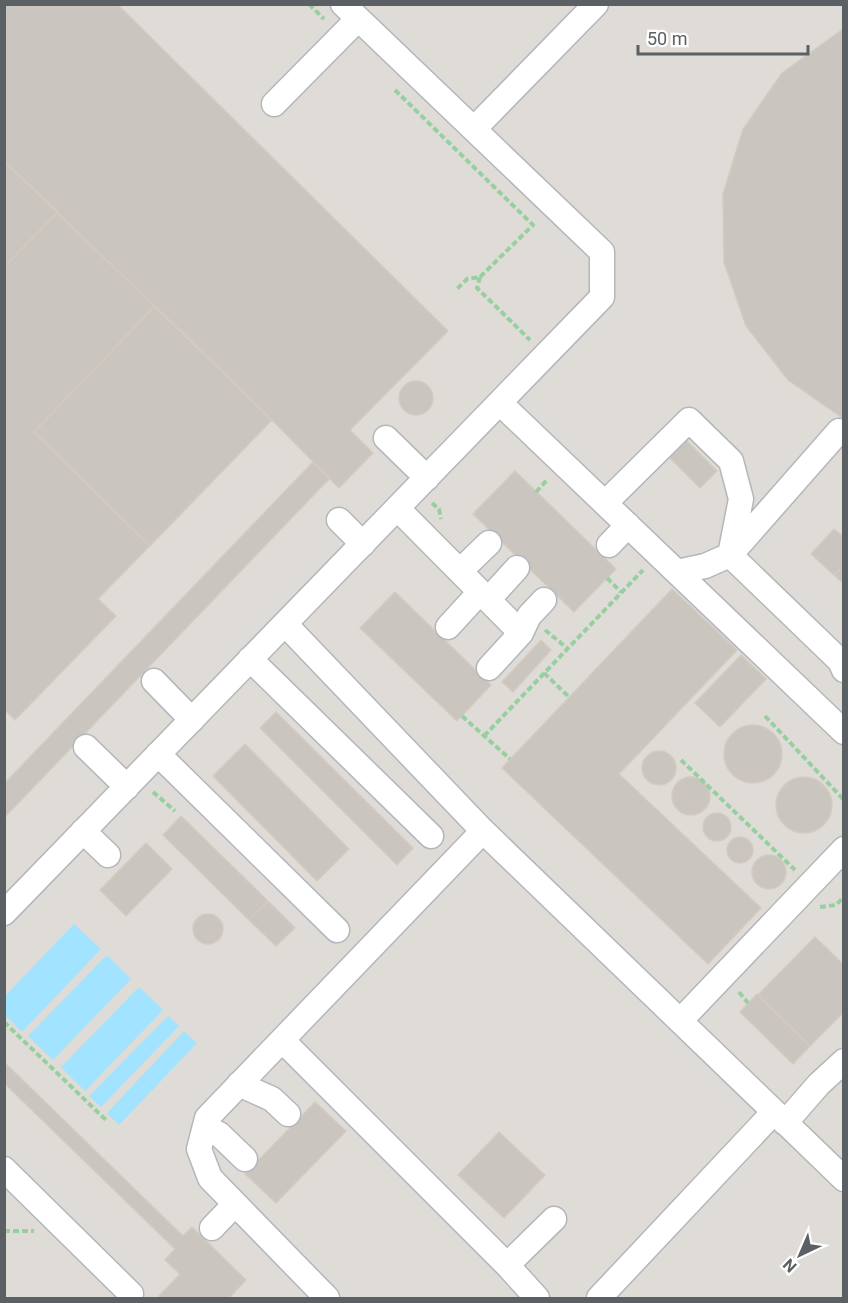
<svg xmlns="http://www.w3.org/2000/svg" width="848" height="1303" viewBox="0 0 848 1303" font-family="Roboto,sans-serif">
<rect width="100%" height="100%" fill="#efeae2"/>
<path fill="#dfdcd7" d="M 5,5 L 843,5 L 843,1298 L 5,1298 Z"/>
<path fill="#a2e3ff" d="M 74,924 L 101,949 L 22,1032 L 5,1015 L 5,996 Z
M 107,955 L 131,979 L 53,1060 L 28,1036 Z
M 139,987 L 163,1010 L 85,1091 L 61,1067 Z
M 168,1016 L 179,1026 L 101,1107 L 89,1096 Z
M 184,1031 L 197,1043 L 119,1125 L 107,1113 Z"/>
<path fill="#cac5bf" stroke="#d4cbc0" stroke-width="1.5" d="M 4,4 L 117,4 L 448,331 L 350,430 L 373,453 L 339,488 L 272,420 L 4,161 Z
M 842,30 L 844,30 L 844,419 L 788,380 L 746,326 L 724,262 L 723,194 L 743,129 L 782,73 Z
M 4,161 L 58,212 L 4,267 Z
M 4,161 L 272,420 L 98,599 L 116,616 L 15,720 L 4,709 Z
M 155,306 L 272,420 L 150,546 L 34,432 Z
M399 398a17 17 0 1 1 34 0a17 17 0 1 1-34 0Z
M 685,439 L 717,471 L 700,488 L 668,456 Z
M 313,462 L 330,478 L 4,818 L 4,784 Z
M 515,471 L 616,569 L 574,612 L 473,514 Z
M 834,529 L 844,537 L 844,565 L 834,575 L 811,554 Z
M 844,565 L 844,584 L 834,575 Z
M 672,589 L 737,650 L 619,774 L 761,908 L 708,964 L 502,768 Z
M 395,592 L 491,685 L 457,721 L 360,628 Z
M 541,640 L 551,650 L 513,692 L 502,682 Z
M 741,655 L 766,679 L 720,727 L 695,703 Z
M 276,712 L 413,848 L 397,865 L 260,728 Z
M724 754a29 29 0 1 1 58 0a29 29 0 1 1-58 0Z
M 245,744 L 349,849 L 317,881 L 213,776 Z
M642 768a17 17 0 1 1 34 0a17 17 0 1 1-34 0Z
M776 805a28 28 0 1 1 56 0a28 28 0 1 1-56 0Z
M672 796a19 19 0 1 1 38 0a19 19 0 1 1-38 0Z
M703 827a14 14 0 1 1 28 0a14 14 0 1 1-28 0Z
M 181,816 L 268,901 L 249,920 L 163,835 Z
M727 850a13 13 0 1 1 26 0a13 13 0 1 1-26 0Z
M 146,843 L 172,869 L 126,916 L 100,890 Z
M752 872a17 17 0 1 1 34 0a17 17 0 1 1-34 0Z
M 268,901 L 295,928 L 276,946 L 249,920 Z
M193 929a15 15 0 1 1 30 0a15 15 0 1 1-30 0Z
M 815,937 L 844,965 L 844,1012 L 810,1046 L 758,995 Z
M 757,994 L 810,1046 L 793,1064 L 740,1012 Z
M 4,1062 L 183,1236 L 192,1227 L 246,1280 L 229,1298 L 161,1298 L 159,1296 L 180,1274 L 165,1260 L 175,1249 L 4,1083 Z
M 315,1102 L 346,1131 L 276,1203 L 245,1174 Z
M 499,1132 L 545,1175 L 504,1218 L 458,1175 Z"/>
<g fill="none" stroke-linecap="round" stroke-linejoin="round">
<g stroke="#b3b7bb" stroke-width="27">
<path id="minor" d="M 274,104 L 358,19
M 474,129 L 596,4
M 500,403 L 844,732
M 386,438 L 427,478
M 605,503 L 689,420 L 731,461 L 741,499 L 730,555 L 840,661 L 844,670
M 397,508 L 521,633
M 339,520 L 363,544
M 609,545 L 628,525
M 460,571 L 489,543
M 677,572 L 705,566 L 730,555 L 839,431
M 488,600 L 517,568
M 285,624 L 483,831 L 844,1179
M 448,627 L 480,592
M 250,659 L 431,836
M 489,668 L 521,633 L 529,616 L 544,600
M 154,681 L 192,720
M 86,747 L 127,787
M 158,754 L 337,930
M 83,831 L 108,855
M 4,913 L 602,297 L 602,252 L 343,4
M 680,1021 L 844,849
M 282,1040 L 507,1265 L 537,1298
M 239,1084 L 272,1099 L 288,1114
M 785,1123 L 819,1084 L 844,1061
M 205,1127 L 219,1134 L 245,1159
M 4,1169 L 131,1294 L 130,1298
M 212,1228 L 235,1204
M 507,1265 L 554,1219
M 327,1298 L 210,1178 L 199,1149 L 207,1118 L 483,831
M 599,1298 L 774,1112"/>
</g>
<path stroke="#98cfa0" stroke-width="4" stroke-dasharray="6 3" stroke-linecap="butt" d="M 309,4 L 324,19
M 395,90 L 533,225 L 480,277 L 467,279 L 456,290
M 480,277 L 477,288 L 530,340
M 536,492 L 548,479
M 432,503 L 439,509 L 441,519
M 607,578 L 621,592
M 545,630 L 567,648
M 544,673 L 569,697
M 462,716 L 510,759
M 765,716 L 844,800
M 484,736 L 643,570
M 681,760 L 795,870
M 153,792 L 175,811
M 820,907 L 836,905 L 844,897
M 739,992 L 748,1003
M 4,1022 L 107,1121
M 4,1231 L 34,1231"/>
<use href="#minor" stroke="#fff" stroke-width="24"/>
</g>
<rect width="848" height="1303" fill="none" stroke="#5b6064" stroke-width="12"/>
<g transform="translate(800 1255) rotate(224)" stroke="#ffffff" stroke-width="4.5" paint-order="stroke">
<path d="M0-4.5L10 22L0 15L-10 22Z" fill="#5b6064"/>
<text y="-9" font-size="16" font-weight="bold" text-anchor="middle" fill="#5b6064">N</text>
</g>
<path d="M638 45v9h170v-9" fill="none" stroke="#5b6064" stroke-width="3"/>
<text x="647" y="45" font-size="18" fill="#5b6064" stroke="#ffffff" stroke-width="4.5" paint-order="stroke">50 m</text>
</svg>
